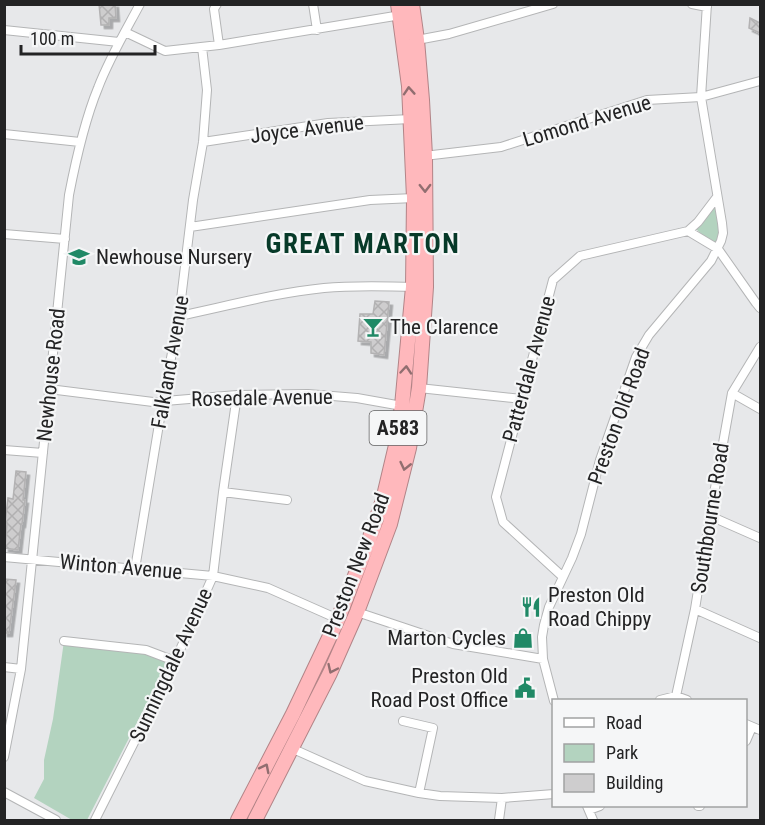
<svg xmlns="http://www.w3.org/2000/svg" width="765" height="825" viewBox="0 0 765 825" font-family="'Roboto Condensed',sans-serif">
<defs>
<pattern id="building-cross-hatch" width="8" height="8" patternUnits="userSpaceOnUse" patternTransform="scale(1.5)"><rect width="8" height="8" fill="#cecdce"/><path d="M0 0l8 8M0 8l8-8" fill="none" stroke="#b1b0b1"/></pattern>
<filter id="shadow"><feDropShadow dx="3.5" dy="3.5" stdDeviation="0" flood-color="#0004"/></filter>
</defs>
<rect width="100%" height="100%" fill="#e7e8ea"/>
<path fill="#b3d3bf" d="M 715,206 L 717,209 L 719,230 L 717,243 L 707,239 L 696,229 Z
M 64,641 L 146,650 L 170,658 L 87,820 L 72,820 L 34,798 L 44,779 L 44,760 L 53,719 Z"/>
<path fill="url(#building-cross-hatch)" stroke="#b3b2b3" stroke-width="1.5" filter="url(#shadow)" d="M 99,4 L 115,4 L 116,18 L 109,18 L 109,25 L 101,25 Z
M 750,18 L 760,23 L 760,33 L 749,28 Z
M 375,301 L 389,302 L 384,355 L 371,353 L 371,342 L 358,341 L 360,314 L 373,314 Z
M 16,471 L 26,472 L 23,500 L 25,500 L 22,524 L 21,524 L 18,550 L 5,548 L 7,523 L 5,523 L 8,498 L 13,499 Z
M 4,579 L 16,580 L 9,633 L 4,633 Z"/>
<g fill="none" stroke-linecap="round" stroke-linejoin="round">
<g stroke="#b4b5b6" stroke-width="10">
<path id="street" d="M 217,4 L 214,9 L 219,45
M 313,4 L 317,30
M 692,4 L 707,7
M 4,30 L 119,42
M 125,32 L 165,51 L 219,45 L 413,13
M 417,40 L 449,34 L 553,4
M 4,134 L 80,142
M 203,142 L 328,123 L 411,119
M 424,156 L 501,147 L 647,100 L 701,97 L 760,81
M 190,227 L 370,200 L 414,198
M 688,231 L 718,249 L 756,303 L 760,308
M 4,234 L 65,239
M 179,316 C 227,306 275,293 324,288 C 354,285 385,286 416,287
M 419,388 L 522,399
M 49,389 L 153,402 L 237,395 L 308,394 L 357,398 L 402,406
M 732,393 L 760,409
M 4,450 L 43,453
M 223,492 L 287,500
M 710,516 L 760,538
M 4,557 L 213,576 L 268,588 L 338,619
M 135,569 L 163,400 L 179,316 L 193,200 L 203,142 L 207,90 L 202,47
M 563,577 L 503,522 L 496,497 L 553,280 L 580,256 L 688,231 L 698,222 L 717,197
M 695,609 L 760,638
M 357,612 L 453,644 L 543,659
M 64,641 L 146,650 L 175,661
M 4,667 L 21,669
M 676,696 L 695,609 L 710,516 L 732,393 L 760,347
M 660,700 L 676,696 L 687,700
M 554,701 L 543,659 L 542,637 L 544,625 L 549,607 L 572,558 L 581,534 L 600,460 L 636,357 L 649,335 L 711,261 L 721,241 L 723,233 L 722,223 L 701,97 L 707,4
M 403,721 L 433,728 L 419,793
M 746,724 L 760,730
M 746,741 L 752,727
M 291,748 L 365,781 L 419,793 L 440,796 L 502,798 L 554,794
M 4,757 L 21,669 L 69,195 C 76,159 84,122 98,88 C 109,59 125,32 140,4
M 4,792 L 56,820
M 587,806 L 593,820
M 698,806 L 700,806
M 589,810 L 600,806
M 95,820 L 175,661 L 213,576 L 223,492 L 237,395
M 499,820 L 502,798"/>
</g>
<g stroke="#b28487" stroke-width="16">
<path id="highway" d="M 238,820 L 293,714 L 338,619 L 368,543 L 383,500 L 396,445 L 402,406 L 413,287 L 414,198 L 409,86 L 398,4
M 255,820 L 330,673 L 357,612 L 390,524 L 409,448 L 419,388 L 426,287 L 425,156 L 422,100 L 417,40 L 412,4"/>
</g>
<use href="#street" stroke="#fff" stroke-width="8"/>
<use href="#highway" stroke="#ffb8bc" stroke-width="14"/>
</g>
<defs><path id="oneway-chevron" d="M-2-3.5L2.5 0L-2 3.5" fill="none" stroke-width="1.6" stroke-linecap="round" stroke-linejoin="round" transform="scale(1.5)"/></defs>
<g stroke="#916e70">
<use href="#oneway-chevron" transform="translate(409 91) rotate(-94)"/>
<use href="#oneway-chevron" transform="translate(425 188) rotate(89)"/>
<use href="#oneway-chevron" transform="translate(406 370) rotate(-85)"/>
<use href="#oneway-chevron" transform="translate(405 466) rotate(103)"/>
<use href="#oneway-chevron" transform="translate(332 669) rotate(115)"/>
<use href="#oneway-chevron" transform="translate(265 768) rotate(-63)"/>
</g>
<defs>
<g id="school-bare" transform="scale(1.62)"><path d="M0-5L7-2L0 1L-7-2ZM-4 1L0 2.5L4 1V4Q0 6-4 4Z" fill="#208966" stroke="#f5f6f7" stroke-width="2.5" paint-order="stroke"/></g>
<g id="bar-bare" transform="scale(1.62)"><path d="M-6-5H6L.8 .8V4.5H3.5V6h-7V4.5H-.8V.8Z" fill="#208966" stroke="#f5f6f7" stroke-width="2.5" paint-order="stroke"/></g>
<g id="restaurant-bare" transform="scale(1.62)"><path d="M-5-6h1v4h1v-4h1v4h1v-4h1v5L-1.5 .5V6h-2V.5L-5-1ZM5-6V6H3V1.5H1.5Q1.5-4 5-6Z" fill="#208966" stroke="#f5f6f7" stroke-width="2.5" paint-order="stroke"/></g>
<g id="shop-bare" transform="scale(1.62)"><path d="M-5-2.5h2.3a2.7 3.5 0 0 1 5.4 0H5L5.5 6h-11ZM-1.5-2.5h3a1.5 2.3 0 0 0-3 0Z" fill="#208966" stroke="#f5f6f7" stroke-width="2.5" paint-order="stroke"/></g>
<g id="civic-bare" transform="scale(1.62)"><path d="M-.6-6.5H3V-4.5H.6V-3L4-1V1h2V6H-6V1h2V-1L-.6-3ZM-1.2 2.5V6h2.4V2.5Z" fill="#208966" stroke="#f5f6f7" stroke-width="2.5" paint-order="stroke"/></g>
</defs>
<g fill-rule="evenodd">
<use href="#school-bare" x="79" y="257"/>
<use href="#bar-bare" x="373" y="327"/>
<use href="#restaurant-bare" x="531" y="607"/>
<use href="#shop-bare" x="523" y="638"/>
<use href="#civic-bare" x="525" y="688"/>
</g>
<g text-anchor="middle" dominant-baseline="central" stroke-width="4.5" stroke-linejoin="round" paint-order="stroke">
<rect fill="#f5f6f7" stroke="#626263" stroke-width="1.5" x="369.5" y="411" width="57" height="34" rx="4.5"/>
<g font-size="20" font-weight="bold" fill="#232324">
<text x="398" y="428">A583</text>
</g>
<g font-size="21" fill="#232324" stroke="#f5f6f7">
<text transform="translate(587 121) rotate(-17)">Lomond Avenue</text>
<text transform="translate(307 129) rotate(-7)">Joyce Avenue</text>
<text transform="translate(170 362) rotate(-80)">Falkland Avenue</text>
<text transform="translate(529 369) rotate(-75)">Patterdale Avenue</text>
<text transform="translate(51 375) rotate(-84)">Newhouse Road</text>
<text transform="translate(262 398) rotate(-1)">Rosedale Avenue</text>
<text transform="translate(619 416) rotate(-70)">Preston Old Road</text>
<text transform="translate(710 518) rotate(-81)">Southbourne Road</text>
<text transform="translate(356 565) rotate(-69)">Preston New Road</text>
<text transform="translate(121 567) rotate(5)">Winton Avenue</text>
<text transform="translate(171 665) rotate(-65)">Sunningdale Avenue</text>
</g>
<g font-size="21" fill="#232324" stroke="#f5f6f7" text-anchor="start">
<text x="96" y="257">Newhouse Nursery</text>
<text x="390" y="327">The Clarence</text>
<text x="548" y="595">Preston Old<tspan x="548" dy="24">Road Chippy</tspan></text>
<text x="506" y="638" text-anchor="end">Marton Cycles</text>
<text x="508" y="676" text-anchor="end">Preston Old<tspan x="508" dy="24">Road Post Office</tspan></text>
</g>
<g font-size="27" font-weight="bold" letter-spacing="1.5" fill="#073a29" stroke="#f5f6f7">
<text x="363" y="244">GREAT MARTON</text>
</g>
</g>
<rect width="765" height="825" fill="none" stroke="#232324" stroke-width="12"/>
<rect x="552" y="699" width="195" height="108" fill="#f5f6f7" stroke="#a1a2a3" stroke-width="1.5"/>
<rect x="564" y="718" width="30" height="9" fill="#ffffff" stroke="#a1a2a3" stroke-width="1.5"/>
<text x="606" y="729" font-size="18" fill="#232324">Road</text>
<rect x="564" y="744" width="30" height="18" fill="#b3d3bf" stroke="#a1a2a3" stroke-width="1.5"/>
<text x="606" y="759" font-size="18" fill="#232324">Park</text>
<rect x="564" y="774" width="30" height="18" fill="#cecdce" stroke="#a1a2a3" stroke-width="1.5"/>
<text x="606" y="789" font-size="18" fill="#232324">Building</text>
<path d="M21 45v9h134v-9" fill="none" stroke="#232324" stroke-width="3"/>
<text x="30" y="45" font-size="18" fill="#232324" stroke="#f5f6f7" stroke-width="4.5" paint-order="stroke">100 m</text>
</svg>
